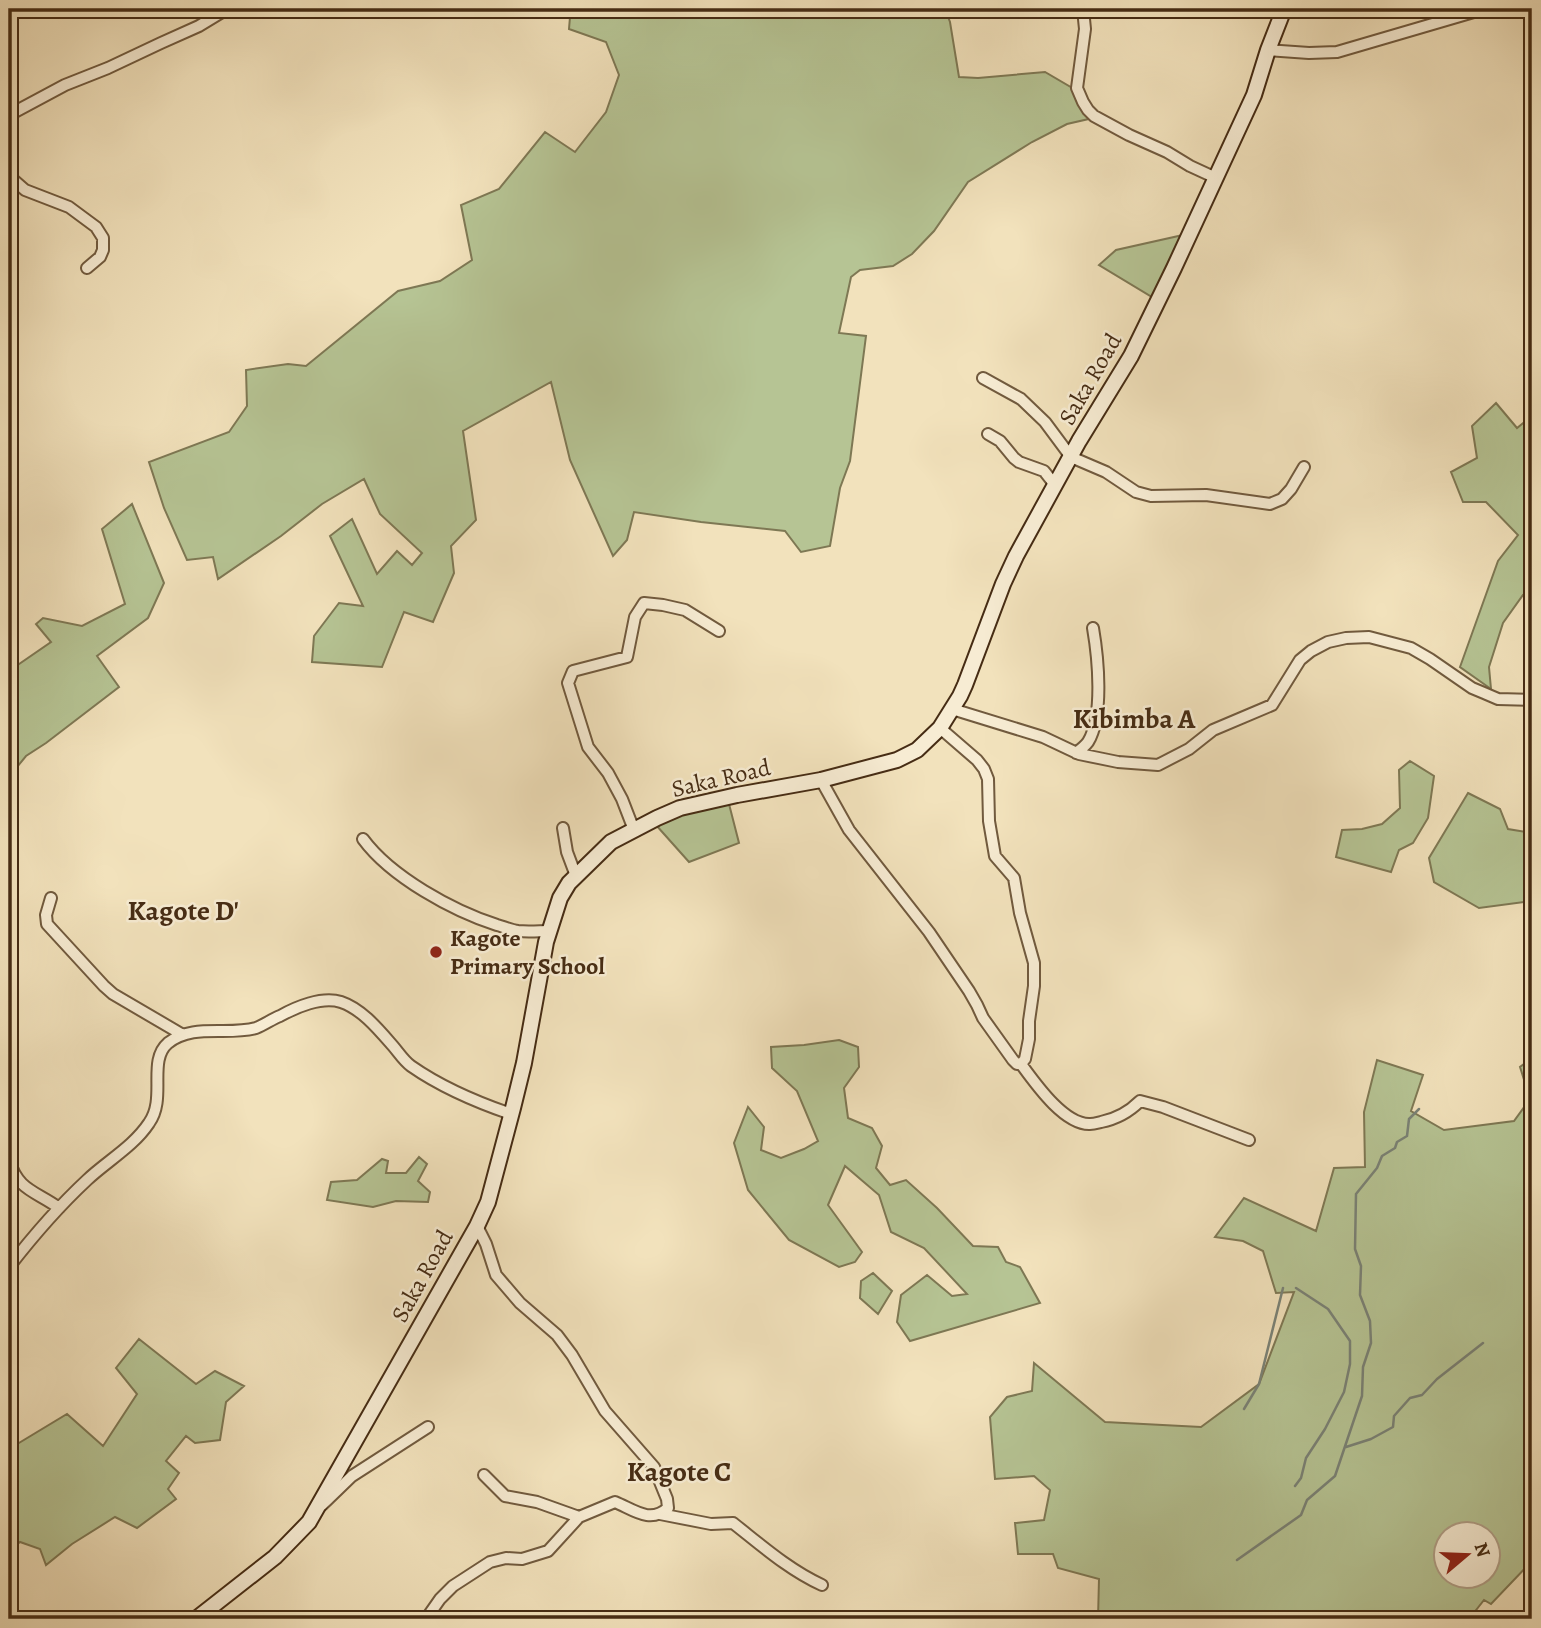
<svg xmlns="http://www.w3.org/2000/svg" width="1541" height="1628" viewBox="0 0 1541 1628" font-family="Alegreya,serif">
<rect width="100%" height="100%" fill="#f2e2bc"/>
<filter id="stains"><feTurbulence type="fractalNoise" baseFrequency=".00286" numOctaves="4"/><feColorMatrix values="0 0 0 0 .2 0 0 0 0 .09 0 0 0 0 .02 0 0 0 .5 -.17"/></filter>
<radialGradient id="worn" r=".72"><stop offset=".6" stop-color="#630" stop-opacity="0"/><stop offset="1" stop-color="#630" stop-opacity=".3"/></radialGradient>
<path fill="#b6c494" stroke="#7e7854" stroke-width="2" fill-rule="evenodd" d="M 619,9 L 648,10 L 649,9 L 945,9 L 950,22 L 959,77 L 978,78 L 1045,72 L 1074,89 L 1093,118 L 1067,124 L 1032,142 L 968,182 L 934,231 L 912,254 L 893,266 L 860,270 L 851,277 L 839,333 L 866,336 L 850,461 L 840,488 L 830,546 L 801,552 L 785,531 L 701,522 L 634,512 L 627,540 L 613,556 L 570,460 L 551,382 L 463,431 L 476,520 L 451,546 L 454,573 L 433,622 L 404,612 L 382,667 L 312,662 L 314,636 L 339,603 L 363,606 L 330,536 L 352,519 L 377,574 L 397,551 L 412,565 L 422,553 L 380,514 L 364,479 L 322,504 L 281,536 L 218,579 L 213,557 L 187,560 L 164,508 L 149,462 L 229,432 L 247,406 L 246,370 L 288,364 L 306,366 L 398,291 L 440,281 L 472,260 L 461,205 L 499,189 L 545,132 L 575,152 L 606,112 L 619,75 L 606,42 L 569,29 L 570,17 Z
M 1183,235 L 1152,297 L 1099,265 L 1116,250 Z
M 1496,403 L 1517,428 L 1532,416 L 1532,593 L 1523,595 L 1503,623 L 1489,667 L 1491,689 L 1460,667 L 1498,561 L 1518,535 L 1486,502 L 1463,502 L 1451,472 L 1477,458 L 1472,426 Z
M 132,504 L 164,583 L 148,618 L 97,656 L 119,687 L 46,743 L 26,756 L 9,777 L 9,671 L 51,642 L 36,624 L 43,618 L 82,626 L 125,604 L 102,529 Z
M 1410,761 L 1434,776 L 1428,818 L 1413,843 L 1399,850 L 1391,872 L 1336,857 L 1342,830 L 1362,829 L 1382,824 L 1400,808 L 1399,770 Z
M 1468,793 L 1500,809 L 1508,829 L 1532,833 L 1532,901 L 1479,908 L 1434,882 L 1429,858 Z
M 729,804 L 739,843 L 689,862 L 656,825 L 679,815 Z
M 839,1040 L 858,1047 L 859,1067 L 844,1088 L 848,1118 L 872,1128 L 882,1146 L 876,1168 L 890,1185 L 906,1180 L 937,1208 L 973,1246 L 998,1247 L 1006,1262 L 1020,1267 L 1040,1303 L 910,1341 L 897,1322 L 901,1295 L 927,1275 L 952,1296 L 967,1294 L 924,1248 L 891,1232 L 879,1195 L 845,1166 L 828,1205 L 862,1252 L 855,1262 L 839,1267 L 789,1240 L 748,1190 L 734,1143 L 748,1107 L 764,1127 L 761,1150 L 781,1158 L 804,1149 L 818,1141 L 797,1091 L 772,1068 L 771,1047 L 804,1045 Z
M 1532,1058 L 1532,1561 L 1491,1604 L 1484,1600 L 1469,1619 L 1098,1619 L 1099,1579 L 1058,1568 L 1053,1554 L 1018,1554 L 1015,1523 L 1044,1520 L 1050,1490 L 1034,1476 L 995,1479 L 990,1417 L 1007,1397 L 1032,1391 L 1034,1363 L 1105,1422 L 1201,1427 L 1259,1384 L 1294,1292 L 1276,1293 L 1263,1251 L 1243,1241 L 1215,1237 L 1244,1198 L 1316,1231 L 1334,1168 L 1365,1167 L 1364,1112 L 1377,1060 L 1423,1075 L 1411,1111 L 1444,1130 L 1514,1121 L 1530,1099 L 1520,1067 ZM 1446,1534 L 1488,1534 L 1488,1576 L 1446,1576 Z
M 419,1157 L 427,1164 L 418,1181 L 430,1192 L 428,1202 L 396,1201 L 373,1207 L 327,1200 L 331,1182 L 357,1180 L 382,1159 L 388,1161 L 386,1173 L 406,1173 Z
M 873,1273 L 892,1291 L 878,1314 L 860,1298 L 861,1281 Z
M 139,1339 L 196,1384 L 215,1371 L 244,1386 L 226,1402 L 220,1440 L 195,1443 L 186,1436 L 166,1461 L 179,1473 L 168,1489 L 176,1499 L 137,1528 L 115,1517 L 72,1544 L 46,1565 L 40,1549 L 20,1542 L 9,1551 L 9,1449 L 67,1414 L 103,1446 L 137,1394 L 116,1368 Z"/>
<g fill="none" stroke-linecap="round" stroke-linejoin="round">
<path stroke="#7a8276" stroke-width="2.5" d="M 1244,1409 L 1259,1384 L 1283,1288
M 1346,1447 L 1371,1439 L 1393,1427 L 1394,1416 L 1410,1398 L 1422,1395 L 1437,1379 L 1483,1343
M 1295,1486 L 1301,1478 L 1306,1458 L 1325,1429 L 1344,1392 L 1350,1364 L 1350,1341 L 1328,1309 L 1296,1288
M 1237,1560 L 1301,1515 L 1307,1500 L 1335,1476 L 1362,1396 L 1363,1367 L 1371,1343 L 1370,1321 L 1360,1295 L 1361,1266 L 1355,1249 L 1356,1194 L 1377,1168 L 1382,1156 L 1395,1148 L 1397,1142 L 1407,1136 L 1409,1119 L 1419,1109"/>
<g stroke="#715a3e" stroke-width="14">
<path id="street" d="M 1083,9 L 1085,29 L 1077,88 L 1083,102 L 1088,110 L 1094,116 L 1129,135 L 1167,152 L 1190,166 L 1216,178
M 1268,50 L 1309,53 L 1337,52 L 1484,9
M 9,115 L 65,85 L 108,68 L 161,43 L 199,26 L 227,9
M 9,176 L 25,190 L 69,207 L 96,227 L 103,238 L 103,250 L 100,257 L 87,268
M 983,378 L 1021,399 L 1045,422 L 1071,457 L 1106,472 L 1136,492 L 1151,496 L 1206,495 L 1270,504 L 1282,499 L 1291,489 L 1304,467
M 988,434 L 1000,441 L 1014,458 L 1019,462 L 1044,471 L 1055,485
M 952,709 L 1043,737 L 1079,754 L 1118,762 L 1158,765 L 1189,749 L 1213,730 L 1272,705 L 1300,660 L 1311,651 L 1328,642 L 1346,638 L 1369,637 L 1411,648 L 1430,659 L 1472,688 L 1484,693 L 1498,699 L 1532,700
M 1076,753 C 1080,750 1085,746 1088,742 C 1104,716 1098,657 1093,628
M 821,780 L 849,830 L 929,932 L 969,991 L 977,1005 L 983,1018 L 1013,1060 L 1017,1064 L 1021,1064 L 1025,1059 L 1029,1039 L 1029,1021 L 1034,986 L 1034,963 L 1020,913 L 1014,878 L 995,856 L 989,821 L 988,779 L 984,769 L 977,760 L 940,728
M 563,828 L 567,852 L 576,876
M 634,830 L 622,799 L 608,773 L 588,747 L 568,683 L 573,671 L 627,657 L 635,617 L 644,603 L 663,605 L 685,610 L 719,631
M 363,839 C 391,877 453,911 497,925 C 504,927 511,930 518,931 C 528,932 540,931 550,931
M 51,898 L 46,915 L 47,924 L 104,986 L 113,994 L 183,1035
M 1021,1064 C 1035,1083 1064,1125 1090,1124 C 1094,1124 1097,1123 1101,1122 C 1116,1119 1129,1112 1140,1101 L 1163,1107 L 1249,1140
M 9,1160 C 18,1191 36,1191 59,1208
M 477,1226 L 486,1244 L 496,1275 L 520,1303 L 557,1335 L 572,1355 L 605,1411 L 654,1467 L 667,1499 L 668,1508 C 650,1524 634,1510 615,1502 L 579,1517 L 537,1502 L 505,1496 L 484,1475
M 9,1267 C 33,1236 58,1207 87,1180 C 107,1161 133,1147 149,1123 C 167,1098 147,1061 168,1043 C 193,1023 227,1036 256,1028 C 264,1025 272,1019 280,1016 C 296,1007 322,996 341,1002 C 362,1009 379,1030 393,1046 C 399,1053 404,1061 411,1066 C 441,1087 476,1102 511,1114
M 322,1505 L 352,1476 L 428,1427
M 660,1514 L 711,1524 L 733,1523 C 761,1545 789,1570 822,1585
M 426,1619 L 440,1599 L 453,1586 L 490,1562 L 506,1558 L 522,1559 L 548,1551 L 579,1517"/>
</g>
<g stroke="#462c14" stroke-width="18">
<path id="secondary" d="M 196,1619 L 275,1557 L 309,1522 L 477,1226 L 488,1202 L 513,1108 L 524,1063 L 546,942 L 560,898 L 569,883 L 611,842 L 657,818 L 680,808 L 737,795 L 821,780 L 897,760 L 917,750 L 940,728 L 960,696 L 965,685 L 1003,584 L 1016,556 L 1079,441 L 1131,356 L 1174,268 L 1254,95 L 1268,50 L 1284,9"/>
</g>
<use href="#street" stroke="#f7ecd3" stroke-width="10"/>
<use href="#secondary" stroke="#f7ecd3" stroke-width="14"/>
</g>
<circle fill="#8f2418" stroke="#f7ecd3" stroke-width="2.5" cx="436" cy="952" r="7"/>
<g text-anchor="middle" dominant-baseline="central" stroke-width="5" stroke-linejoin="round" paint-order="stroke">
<g font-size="24" fill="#462c14" stroke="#f7ecd3">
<text transform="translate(1090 379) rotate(-60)">Saka Road</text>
<text transform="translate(721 778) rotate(-13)">Saka Road</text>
<text transform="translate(422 1276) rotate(-61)">Saka Road</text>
</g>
<g font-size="24" font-weight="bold" fill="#462c14" stroke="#f7ecd3" text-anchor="start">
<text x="450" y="938">Kagote<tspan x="450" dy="28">Primary School</tspan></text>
</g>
<g font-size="28" font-weight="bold" fill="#462c14" stroke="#f7ecd3">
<text x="1134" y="719">Kibimba A</text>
<text x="183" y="911">Kagote D'</text>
<text x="679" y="1472">Kagote C</text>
</g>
</g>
<rect width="1541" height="1628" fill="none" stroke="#f2e2bc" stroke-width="35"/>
<rect x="10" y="10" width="1520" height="1607" fill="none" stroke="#462c14" stroke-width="3.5"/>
<rect x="18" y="18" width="1506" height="1593" fill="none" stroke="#462c14" stroke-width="2"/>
<g transform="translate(1467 1555) rotate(71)"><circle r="33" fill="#f7ecd3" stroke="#b09f87" stroke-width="2"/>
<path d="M0-5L12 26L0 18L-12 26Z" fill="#8f2418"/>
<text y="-10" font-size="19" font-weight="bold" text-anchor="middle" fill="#462c14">N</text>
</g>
<rect width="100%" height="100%" filter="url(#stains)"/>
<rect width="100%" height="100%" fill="url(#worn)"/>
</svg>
